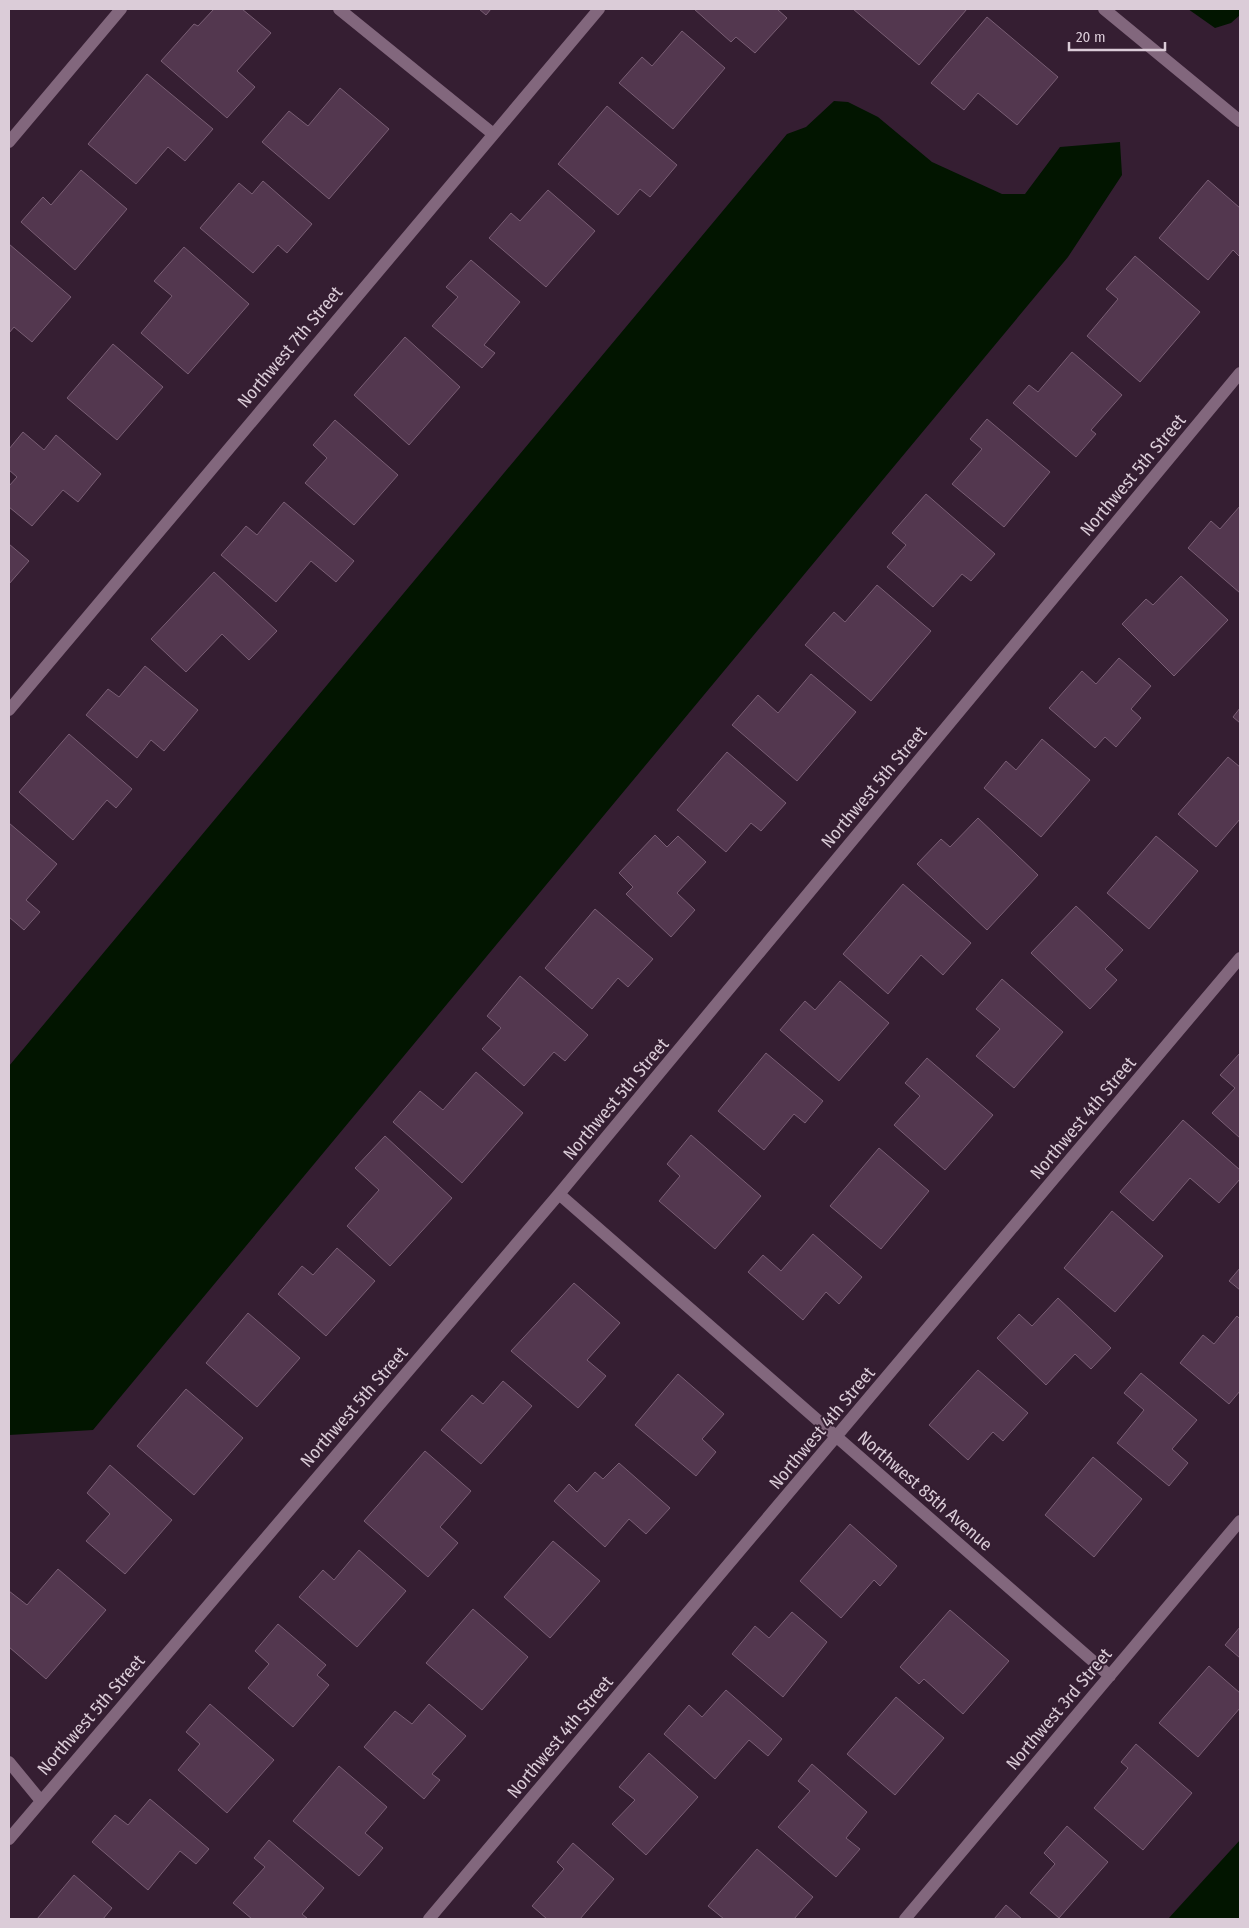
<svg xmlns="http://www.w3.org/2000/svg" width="1249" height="1928" viewBox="0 0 1249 1928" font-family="'Fira Sans Condensed',sans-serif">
<rect width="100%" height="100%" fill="#351e32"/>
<path fill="#021500" d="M 1188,9 L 1240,9 L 1240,15 L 1231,23 L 1215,28 Z
M 834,101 L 848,102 L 878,117 L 932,162 L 1002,194 L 1025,194 L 1060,147 L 1120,142 L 1122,175 L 1068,257 L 93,1430 L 9,1435 L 9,1066 L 787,134 L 806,127 Z
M 1240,1840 L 1240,1919 L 1168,1919 Z"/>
<path fill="#53374f" stroke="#795e74" d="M 214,9 L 242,9 L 271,33 L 237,71 L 255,87 L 227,118 L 161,61 L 194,24 L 198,26 Z
M 479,9 L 491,9 L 486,15 Z
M 694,9 L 777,9 L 787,18 L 755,53 L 736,37 L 731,42 Z
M 853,9 L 967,9 L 919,65 Z
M 987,17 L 1058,77 L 1017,125 L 978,93 L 964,110 L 931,83 Z
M 682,31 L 725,68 L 673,129 L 619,83 L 642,57 L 652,66 Z
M 147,74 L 213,129 L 185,161 L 168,147 L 136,184 L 88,144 Z
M 340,88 L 389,129 L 329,199 L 262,142 L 289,111 L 308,126 Z
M 607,106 L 677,165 L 650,197 L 640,189 L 618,215 L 558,164 Z
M 81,170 L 127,209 L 75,270 L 21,222 L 43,197 L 51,205 Z
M 1208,180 L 1240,208 L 1240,257 L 1233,250 L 1208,280 L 1159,238 Z
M 263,181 L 312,224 L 287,253 L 278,245 L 253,273 L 200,228 L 239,183 L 252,194 Z
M 548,190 L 595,231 L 546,287 L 489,238 L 511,213 L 520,221 Z
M 9,244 L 71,297 L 32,342 L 14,327 L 9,333 Z
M 184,247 L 249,304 L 188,374 L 141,333 L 172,296 L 154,281 Z
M 1135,256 L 1200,312 L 1140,382 L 1087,336 L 1118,299 L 1106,289 Z
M 471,260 L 520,302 L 484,345 L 495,353 L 482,368 L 432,326 L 458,297 L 446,287 Z
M 405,337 L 460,387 L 409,445 L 354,395 Z
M 113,344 L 163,387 L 117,440 L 67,398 Z
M 1072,352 L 1122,395 L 1091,430 L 1096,434 L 1076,457 L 1013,403 L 1029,385 L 1038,392 Z
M 987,419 L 1050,472 L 1004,527 L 952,484 L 982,449 L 970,439 Z
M 335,420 L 398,475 L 354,525 L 305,483 L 327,458 L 313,445 Z
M 23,432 L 44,450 L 56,435 L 101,474 L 78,502 L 63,490 L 32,526 L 9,507 L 9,486 L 17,477 L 9,470 L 9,449 Z
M 926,494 L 995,554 L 971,581 L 962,574 L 933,607 L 887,567 L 906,545 L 892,533 Z
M 284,502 L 354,561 L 336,582 L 311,561 L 276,602 L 221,555 L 246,526 L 257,535 Z
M 1240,506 L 1240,593 L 1188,548 L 1211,521 L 1220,529 Z
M 9,544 L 29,561 L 9,584 Z
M 214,572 L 277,631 L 249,660 L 222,634 L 186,672 L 151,639 Z
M 1181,576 L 1228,620 L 1174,676 L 1122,624 L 1146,599 L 1153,605 Z
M 877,585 L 931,631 L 871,701 L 805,645 L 834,612 L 845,622 Z
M 1119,658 L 1151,686 L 1131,709 L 1141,718 L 1116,747 L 1105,737 L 1095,748 L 1049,708 L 1082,671 L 1096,684 Z
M 145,666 L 198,710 L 164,751 L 151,740 L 137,758 L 86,715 L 108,689 L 119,697 Z
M 811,674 L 856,712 L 797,781 L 732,725 L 758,695 L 778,713 Z
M 1240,708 L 1240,723 L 1233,717 Z
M 69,734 L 132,789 L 116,808 L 107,800 L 73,840 L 19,792 Z
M 1042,739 L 1090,780 L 1041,837 L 984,788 L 1006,761 L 1016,770 Z
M 727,752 L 786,803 L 761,831 L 751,823 L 726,852 L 677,810 Z
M 1228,757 L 1240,767 L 1240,819 L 1216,847 L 1178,814 Z
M 978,818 L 1038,875 L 987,930 L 917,864 L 941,839 L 950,847 Z
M 9,823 L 57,864 L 26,900 L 40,912 L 24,930 L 9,917 Z
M 655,835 L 667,847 L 678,836 L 706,862 L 677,893 L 695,910 L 671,937 L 626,894 L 633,887 L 619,873 Z
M 1156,836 L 1198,871 L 1149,929 L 1107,893 Z
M 903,884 L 971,943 L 943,975 L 921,955 L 888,994 L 843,954 Z
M 1076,906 L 1123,950 L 1105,969 L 1117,980 L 1090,1009 L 1031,953 Z
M 595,909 L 653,959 L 628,987 L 618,978 L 592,1009 L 545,968 Z
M 520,976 L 588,1035 L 565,1061 L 554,1052 L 524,1086 L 482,1049 L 501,1028 L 487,1016 Z
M 1002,979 L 1063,1032 L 1014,1088 L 976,1056 L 1000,1029 L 976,1009 Z
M 840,981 L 889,1023 L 839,1081 L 780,1030 L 805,1001 L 815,1010 Z
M 766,1053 L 823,1101 L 805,1123 L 794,1114 L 764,1150 L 718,1111 Z
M 1240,1053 L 1240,1138 L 1212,1113 L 1235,1088 L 1220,1075 Z
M 927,1058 L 993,1115 L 945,1170 L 894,1125 L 920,1096 L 905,1083 Z
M 476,1072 L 523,1113 L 462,1183 L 393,1122 L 420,1091 L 443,1110 Z
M 1183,1120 L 1240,1170 L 1240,1179 L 1219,1203 L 1190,1178 L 1153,1221 L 1120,1192 Z
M 691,1135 L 761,1196 L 715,1249 L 659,1201 L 680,1176 L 667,1164 Z
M 385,1136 L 452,1198 L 390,1266 L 347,1226 L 379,1190 L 355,1168 Z
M 879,1148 L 929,1191 L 881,1249 L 830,1206 Z
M 1112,1211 L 1163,1256 L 1115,1312 L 1064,1268 Z
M 813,1234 L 862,1277 L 839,1304 L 826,1292 L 803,1320 L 748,1272 L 763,1255 L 781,1271 Z
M 337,1248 L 375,1281 L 326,1336 L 278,1294 L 302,1266 L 313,1275 Z
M 1240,1268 L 1240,1290 L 1229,1281 Z
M 574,1283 L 620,1323 L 587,1360 L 606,1376 L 578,1408 L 511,1351 Z
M 1058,1298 L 1111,1348 L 1091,1369 L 1075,1354 L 1046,1385 L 997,1338 L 1019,1314 L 1032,1326 Z
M 248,1313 L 300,1358 L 257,1407 L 206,1363 Z
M 1237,1316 L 1240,1319 L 1240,1391 L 1229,1404 L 1180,1363 L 1203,1335 L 1214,1344 Z
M 978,1370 L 1028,1413 L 1003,1441 L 993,1432 L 968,1460 L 929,1425 Z
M 1141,1373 L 1197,1420 L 1172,1449 L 1188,1463 L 1169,1486 L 1117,1443 L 1144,1410 L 1124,1393 Z
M 678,1374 L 724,1414 L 702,1439 L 716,1452 L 696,1476 L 635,1425 Z
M 503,1381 L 532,1406 L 481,1464 L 441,1430 L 472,1395 L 483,1404 Z
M 186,1389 L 243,1438 L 194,1495 L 137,1446 Z
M 425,1451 L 471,1491 L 440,1527 L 458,1543 L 428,1577 L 364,1521 Z
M 1093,1457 L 1142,1499 L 1094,1557 L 1045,1515 Z
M 619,1463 L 670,1508 L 646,1534 L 629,1519 L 605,1547 L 554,1501 L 569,1484 L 577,1492 L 595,1472 L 603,1479 Z
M 110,1465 L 172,1520 L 125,1574 L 86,1541 L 110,1514 L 87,1493 Z
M 850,1524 L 897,1566 L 880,1586 L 874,1580 L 841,1618 L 800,1581 Z
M 553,1541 L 600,1581 L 550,1638 L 504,1597 Z
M 359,1550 L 406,1591 L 357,1647 L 299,1597 L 323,1570 L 334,1580 Z
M 58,1569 L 106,1610 L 46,1679 L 9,1647 L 9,1591 L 27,1605 Z
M 473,1609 L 528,1657 L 482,1710 L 426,1663 Z
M 950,1610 L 1009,1661 L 963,1714 L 924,1679 L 919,1684 L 900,1667 Z
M 792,1612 L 827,1642 L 783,1697 L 732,1654 L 755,1626 L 769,1638 Z
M 278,1624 L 326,1665 L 317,1675 L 329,1685 L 293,1727 L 248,1688 L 269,1664 L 255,1651 Z
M 1240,1627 L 1240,1658 L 1225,1645 Z
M 1209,1666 L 1240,1693 L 1240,1708 L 1198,1757 L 1159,1723 Z
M 726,1690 L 782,1739 L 768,1756 L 749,1740 L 715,1779 L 664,1734 L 689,1705 L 702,1717 Z
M 896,1697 L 944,1738 L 895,1795 L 847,1754 Z
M 210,1704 L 274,1760 L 227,1813 L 178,1770 L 200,1744 L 186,1732 Z
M 429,1704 L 466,1736 L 432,1774 L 440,1780 L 424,1799 L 364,1747 L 395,1711 L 412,1724 Z
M 1136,1744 L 1192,1793 L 1143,1850 L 1094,1808 L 1128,1768 L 1121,1762 Z
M 649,1753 L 698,1797 L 646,1855 L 612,1824 L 635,1800 L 619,1787 Z
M 812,1764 L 867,1812 L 846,1838 L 860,1849 L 836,1877 L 778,1827 L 810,1791 L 798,1781 Z
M 339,1766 L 387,1807 L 365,1833 L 383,1848 L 359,1876 L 293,1821 Z
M 150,1799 L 209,1849 L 196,1864 L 180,1851 L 148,1890 L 92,1842 L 115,1815 L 128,1825 Z
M 1067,1826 L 1108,1862 L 1059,1918 L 1030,1893 L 1055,1864 L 1044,1853 Z
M 269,1840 L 324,1888 L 302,1914 L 308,1919 L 252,1919 L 233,1903 L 265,1867 L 254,1858 Z
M 573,1843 L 614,1879 L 580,1919 L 547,1919 L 532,1906 L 564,1869 L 557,1862 Z
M 757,1849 L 813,1897 L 794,1919 L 724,1919 L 708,1906 Z
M 74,1875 L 112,1908 L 103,1919 L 37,1919 Z
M 1006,1905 L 1022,1919 L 994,1919 Z"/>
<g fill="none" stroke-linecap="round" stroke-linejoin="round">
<path stroke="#82677d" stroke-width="12" d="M 339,9 L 492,133
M 1104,9 L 1240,121
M 9,142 L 121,9
M 9,710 L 599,9
M 559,1194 L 1110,1676
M 9,1762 L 41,1801
M 9,1839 L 559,1194 L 1240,373
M 429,1919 L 1240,958
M 905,1919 L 1240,1521"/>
</g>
<g text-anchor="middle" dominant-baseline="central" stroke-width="4" stroke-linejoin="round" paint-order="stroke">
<g font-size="18" fill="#dbccd8" stroke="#351e32">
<text transform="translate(290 347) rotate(-50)">Northwest 7th Street</text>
<text transform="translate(1133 475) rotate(-50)">Northwest 5th Street</text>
<text transform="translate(874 787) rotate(-50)">Northwest 5th Street</text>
<text transform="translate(616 1099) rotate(-50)">Northwest 5th Street</text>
<text transform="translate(1083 1118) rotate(-50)">Northwest 4th Street</text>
<text transform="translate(354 1407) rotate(-49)">Northwest 5th Street</text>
<text transform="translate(822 1428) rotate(-50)">Northwest 4th Street</text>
<text transform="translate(925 1491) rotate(41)">Northwest 85th Avenue</text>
<text transform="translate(1059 1709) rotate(-50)">Northwest 3rd Street</text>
<text transform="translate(91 1715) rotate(-49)">Northwest 5th Street</text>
<text transform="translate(560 1737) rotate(-50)">Northwest 4th Street</text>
</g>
</g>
<rect width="1249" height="1928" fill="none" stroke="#dbccd8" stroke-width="20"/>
<path d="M1069 42v8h96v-8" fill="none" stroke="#dbccd8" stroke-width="2.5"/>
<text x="1076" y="42" font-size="15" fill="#dbccd8" stroke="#351e32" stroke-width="4" paint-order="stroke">20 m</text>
</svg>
